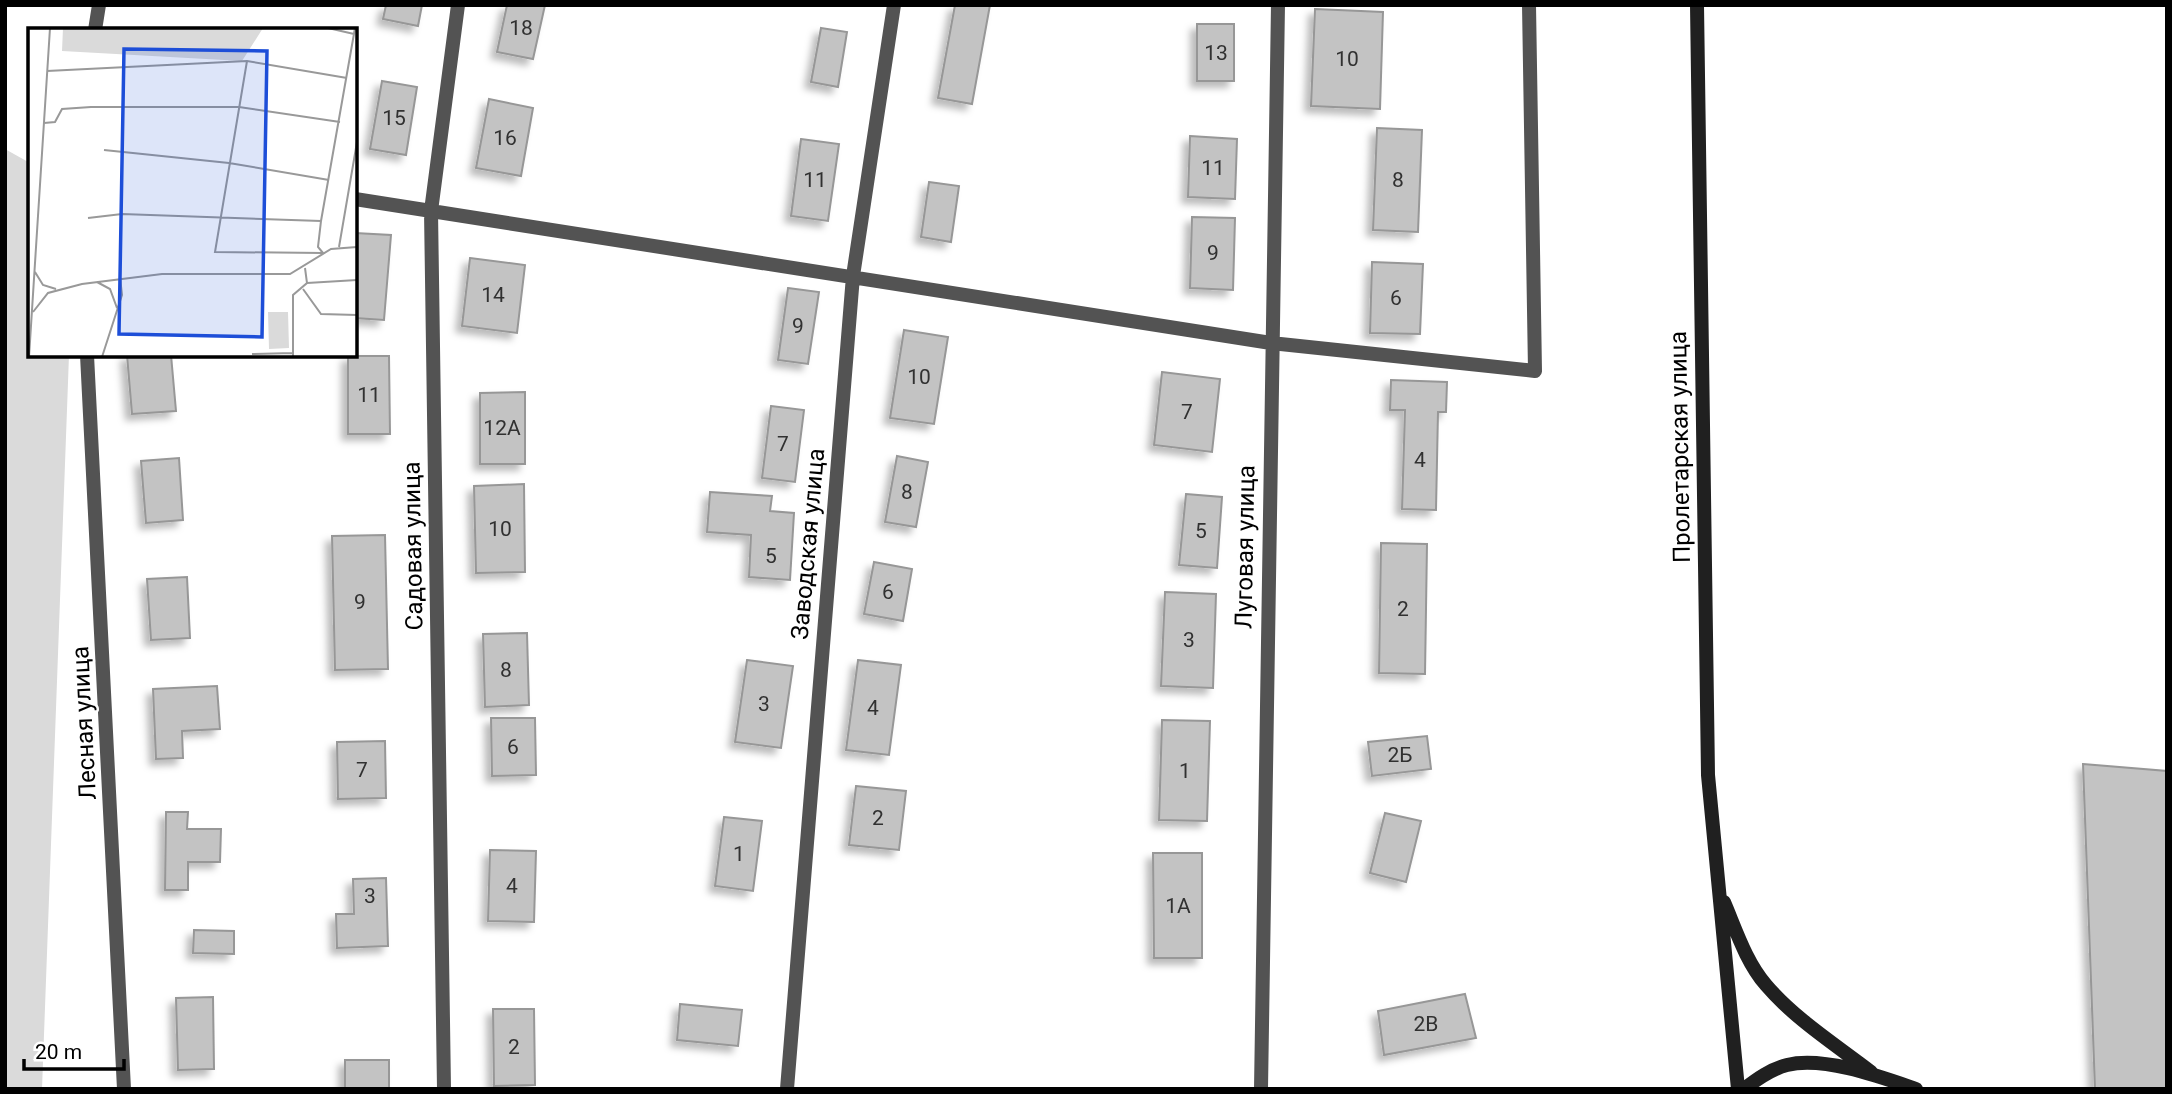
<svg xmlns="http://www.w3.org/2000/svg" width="2172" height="1094" viewBox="0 0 2172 1094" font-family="Roboto,sans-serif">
<defs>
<filter id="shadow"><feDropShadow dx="-6" dy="6" stdDeviation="3.5" flood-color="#0004"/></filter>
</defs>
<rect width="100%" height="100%" fill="#fff"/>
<path fill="#dadada" d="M 5,149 L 30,163 L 30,355 L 69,355 L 42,1089 L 5,1089 Z"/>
<path fill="#c3c3c3" stroke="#979797" stroke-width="2" filter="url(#shadow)" d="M 386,5 L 422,5 L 418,26 L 383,19 Z
M 507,5 L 545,5 L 533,59 L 497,52 Z
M 955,5 L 990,5 L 972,104 L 938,98 Z
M 1315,9 L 1383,12 L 1380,109 L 1311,106 Z
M 1197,24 L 1234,24 L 1234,81 L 1197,81 Z
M 821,28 L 847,32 L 838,87 L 811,82 Z
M 382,81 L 417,87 L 406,155 L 370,149 Z
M 489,99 L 533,108 L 521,176 L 476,168 Z
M 1377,128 L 1422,130 L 1418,232 L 1373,230 Z
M 1190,136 L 1237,139 L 1235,199 L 1188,197 Z
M 801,139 L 839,144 L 828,221 L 791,216 Z
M 929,182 L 959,186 L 951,242 L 921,237 Z
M 1192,217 L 1235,218 L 1233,290 L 1190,288 Z
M 355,233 L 391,235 L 384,320 L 355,318 Z
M 470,258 L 525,265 L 517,333 L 462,326 Z
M 1372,262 L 1423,264 L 1420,334 L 1370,333 Z
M 788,288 L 819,292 L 808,364 L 778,360 Z
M 904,330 L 948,337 L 934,424 L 890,418 Z
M 127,355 L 171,355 L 176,411 L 132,414 Z
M 348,356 L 389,356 L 390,434 L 348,434 Z
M 1162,372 L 1220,379 L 1212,452 L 1154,445 Z
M 1391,380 L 1447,382 L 1446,412 L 1438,412 L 1436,510 L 1402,509 L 1405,410 L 1390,410 Z
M 525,392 L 525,464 L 480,464 L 480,393 Z
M 771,406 L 804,410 L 795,482 L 762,478 Z
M 897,456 L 928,462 L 916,527 L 885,522 Z
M 179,458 L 183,520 L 146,523 L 141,461 Z
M 524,484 L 525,572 L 476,573 L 474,486 Z
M 710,492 L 772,496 L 770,511 L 794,513 L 790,580 L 749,577 L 751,535 L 707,532 Z
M 1186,494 L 1222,497 L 1217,568 L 1179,565 Z
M 385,535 L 388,669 L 335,670 L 332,536 Z
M 1381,543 L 1427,544 L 1425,674 L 1379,673 Z
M 874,562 L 912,569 L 903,621 L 864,614 Z
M 187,577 L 190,638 L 151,640 L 147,579 Z
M 1165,592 L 1216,594 L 1213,688 L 1161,686 Z
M 527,633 L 529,705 L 485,707 L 483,634 Z
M 747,660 L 793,666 L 781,748 L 735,742 Z
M 858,660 L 901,665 L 889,755 L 846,750 Z
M 217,686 L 220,729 L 182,731 L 183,758 L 156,759 L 153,689 Z
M 491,718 L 535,718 L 536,775 L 492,776 Z
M 1162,720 L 1210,721 L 1207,821 L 1159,820 Z
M 1427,736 L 1431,769 L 1372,776 L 1368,742 Z
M 385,741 L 386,798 L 338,799 L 337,742 Z
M 2083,764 L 2167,771 L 2167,1089 L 2095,1089 Z
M 856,786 L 906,791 L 899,850 L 849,845 Z
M 166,812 L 188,812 L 187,829 L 221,829 L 220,862 L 188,862 L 188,890 L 165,890 Z
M 1385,813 L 1421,821 L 1406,882 L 1370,873 Z
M 724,817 L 762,821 L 753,891 L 715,886 Z
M 490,850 L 536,851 L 534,922 L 488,921 Z
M 1153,853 L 1202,853 L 1202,958 L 1154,958 Z
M 386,878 L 388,946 L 337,948 L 336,914 L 354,914 L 353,879 Z
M 194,930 L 234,931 L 234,954 L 193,953 Z
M 1465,994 L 1476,1038 L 1384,1055 L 1378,1011 Z
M 213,997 L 214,1069 L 178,1070 L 176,998 Z
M 680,1004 L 742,1010 L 738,1046 L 677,1040 Z
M 493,1009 L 534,1009 L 535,1085 L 494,1086 Z
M 345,1060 L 389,1060 L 389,1089 L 345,1089 Z"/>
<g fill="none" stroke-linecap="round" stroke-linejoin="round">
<path stroke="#535353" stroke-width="14" d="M 87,355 L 124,1089"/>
<path stroke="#535353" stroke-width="14" d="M 95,30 L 99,5
M 355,199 L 1271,343 L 1535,371 L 1529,5
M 444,1089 L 431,211 L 458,5
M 787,1089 L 853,276 L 894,5
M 1261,1089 L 1278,5"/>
<path stroke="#202020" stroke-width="14" d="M 1697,5 L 1708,775 L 1738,1089
M 1724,902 C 1736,930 1746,962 1766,985 C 1795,1019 1836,1045 1871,1072
M 1744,1089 C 1757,1079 1771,1069 1787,1065 C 1824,1056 1881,1077 1916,1089"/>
</g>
<g text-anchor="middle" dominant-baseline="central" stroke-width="5" stroke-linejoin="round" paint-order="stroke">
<g font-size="21" fill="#313131">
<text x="521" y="28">18</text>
<text x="1216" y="53">13</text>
<text x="1347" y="59">10</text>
<text x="394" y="118">15</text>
<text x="505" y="138">16</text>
<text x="1213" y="168">11</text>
<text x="815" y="180">11</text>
<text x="1398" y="180">8</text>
<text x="1213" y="253">9</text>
<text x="493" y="295">14</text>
<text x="1396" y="298">6</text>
<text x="798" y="326">9</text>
<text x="919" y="377">10</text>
<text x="369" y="395">11</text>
<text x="1187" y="412">7</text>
<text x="502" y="428">12А</text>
<text x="783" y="444">7</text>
<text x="1420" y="460">4</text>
<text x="907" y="492">8</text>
<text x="500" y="529">10</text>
<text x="1201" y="531">5</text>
<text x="771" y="556">5</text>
<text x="888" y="592">6</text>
<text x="360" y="602">9</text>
<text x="1403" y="609">2</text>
<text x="1189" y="640">3</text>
<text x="506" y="670">8</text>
<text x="764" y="704">3</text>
<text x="873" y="708">4</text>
<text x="513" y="747">6</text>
<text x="1400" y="755">2Б</text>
<text x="362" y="770">7</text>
<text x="1185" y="771">1</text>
<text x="878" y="818">2</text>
<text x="739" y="854">1</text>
<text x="512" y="886">4</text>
<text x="370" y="896">3</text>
<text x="1178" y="906">1А</text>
<text x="1426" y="1024">2В</text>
<text x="514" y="1047">2</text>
</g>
<g font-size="24" fill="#000" stroke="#fff">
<text transform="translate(1680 447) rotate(-91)">Пролетарская улица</text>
<text transform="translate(808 544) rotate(-85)">Заводская улица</text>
<text transform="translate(413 546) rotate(-91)">Садовая улица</text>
<text transform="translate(1245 547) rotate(-89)">Луговая улица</text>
<text transform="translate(84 723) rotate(-93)">Лесная улица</text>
</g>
</g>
<g transform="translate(28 28)">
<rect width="329" height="329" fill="#fff"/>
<path d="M 35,0 L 235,0 L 214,33 L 34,23 ZM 240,284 L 260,284 L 261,320 L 241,321 Z" fill="#dadada"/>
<path fill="none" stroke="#999" stroke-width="2" d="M 300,0 L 326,6M 219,33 L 187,224 L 295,225M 19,43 L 219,33 L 319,50M 16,95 L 27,94 L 34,81 L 63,79 L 211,79 L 312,94M 76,122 L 201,135 L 301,152M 60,190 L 94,186 L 293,193M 311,219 L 329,114M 295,225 L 290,219 L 293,193 L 327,0M 7,244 L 15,257 L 28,261M 69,254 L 82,261 L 89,280M 279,255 L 329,252M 275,261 L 293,286 L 329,287M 5,284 L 20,265 L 54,256 L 134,246 L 262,246 L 303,221 L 329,219M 224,326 L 265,325M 1,329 L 22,0M 74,329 L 94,267 L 92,249M 265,329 L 265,267 L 279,255 L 277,240"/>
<path fill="#1d4ed8" fill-opacity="0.15" stroke="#1d4ed8" stroke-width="3.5" d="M 96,21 L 239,23 L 234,309 L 91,306 Z"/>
<rect width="329" height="329" fill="none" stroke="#000" stroke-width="3.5"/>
</g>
<rect width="2172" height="1094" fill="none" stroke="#000000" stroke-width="14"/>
<path d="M24 1059v10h100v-10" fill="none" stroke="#000000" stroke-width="3.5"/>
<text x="35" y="1059" font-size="21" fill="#000000" stroke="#ffffff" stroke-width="5" paint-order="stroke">20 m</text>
</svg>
